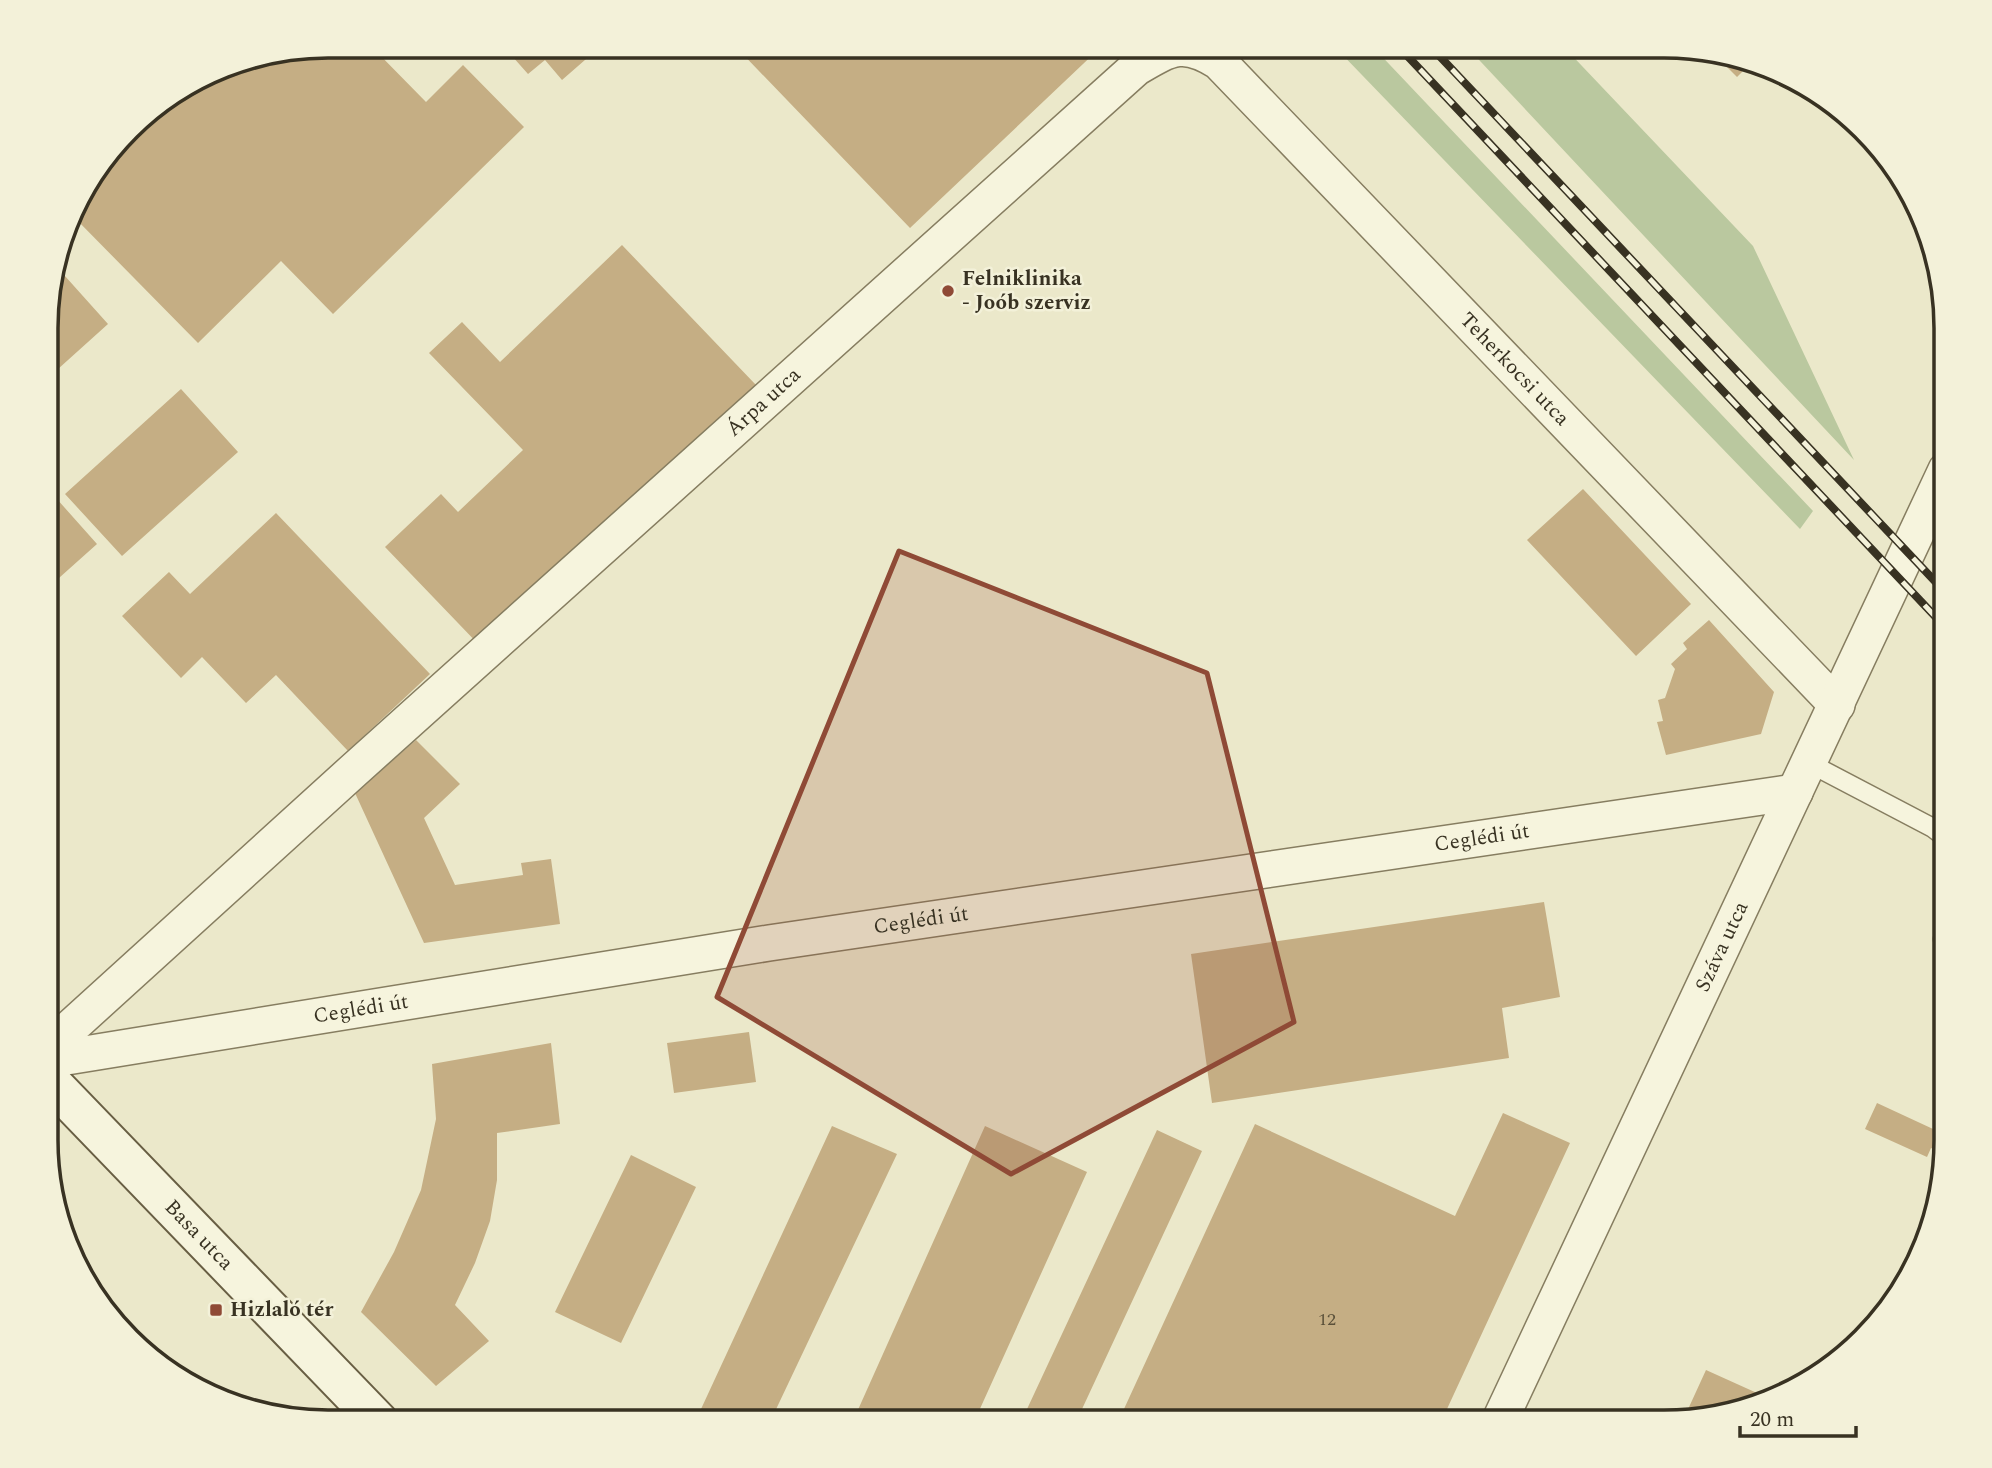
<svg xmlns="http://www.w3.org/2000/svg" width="1992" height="1468" viewBox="0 0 1992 1468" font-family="Spectral,serif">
<rect width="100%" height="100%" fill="#ebe8ca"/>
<path fill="#bac89f" d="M 1334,46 L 1372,46 L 1813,511 L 1800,529 Z
M 1466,46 L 1563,46 L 1753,246 L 1854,460 Z"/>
<path fill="#c5ae84" d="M 328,46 L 371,46 L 426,102 L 463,65 L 524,127 L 333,314 L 281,261 L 198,343 L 71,214 L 75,203 L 142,116 L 220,67 Z
M 503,46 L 601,46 L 562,80 L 545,60 L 528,74 Z
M 735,46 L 1102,46 L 910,228 Z
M 1713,53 L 1752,62 L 1737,77 Z
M 622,245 L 756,385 L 482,648 L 385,547 L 441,494 L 458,512 L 523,450 L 429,353 L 462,322 L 500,362 Z
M 56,266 L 108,324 L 48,378 L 48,292 Z
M 181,389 L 238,452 L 122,556 L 65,494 Z
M 48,489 L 97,544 L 50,586 L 48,583 Z
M 1583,489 L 1691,604 L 1636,656 L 1527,540 Z
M 276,513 L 430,674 L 348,751 L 276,675 L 246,703 L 202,657 L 181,678 L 122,616 L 169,572 L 190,594 Z
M 1709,620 L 1774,692 L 1761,734 L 1666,755 L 1657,722 L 1663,721 L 1658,700 L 1665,698 L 1675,669 L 1671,664 L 1687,649 L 1683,643 Z
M 416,740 L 460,784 L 424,818 L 455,885 L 523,875 L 521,863 L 551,859 L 560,924 L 424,943 L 355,793 Z
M 1544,902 L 1560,997 L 1502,1008 L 1509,1058 L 1212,1103 L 1191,954 Z
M 749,1032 L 756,1082 L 674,1093 L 667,1043 Z
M 551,1043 L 560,1124 L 497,1133 L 497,1180 L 490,1221 L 475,1263 L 455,1305 L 489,1341 L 436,1386 L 361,1312 L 394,1252 L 421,1190 L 436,1119 L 432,1064 Z
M 1877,1103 L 1946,1135 L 1946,1155 L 1931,1148 L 1927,1157 L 1865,1129 Z
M 1503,1113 L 1570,1143 L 1441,1422 L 1118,1422 L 1255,1124 L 1455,1216 Z
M 832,1126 L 897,1154 L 770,1422 L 695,1422 Z
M 985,1126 L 1087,1172 L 974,1422 L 881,1422 L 857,1412 Z
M 1157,1130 L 1202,1151 L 1076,1422 L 1021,1422 Z
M 631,1155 L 696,1187 L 621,1343 L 555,1312 Z
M 1706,1370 L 1768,1398 L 1684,1418 Z"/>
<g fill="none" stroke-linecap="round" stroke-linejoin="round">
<g stroke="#867d60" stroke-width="21">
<path id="lane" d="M 1809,763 L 1933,828 L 1946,838
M 1946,926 L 1943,939 L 1946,956"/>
</g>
<g stroke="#867d60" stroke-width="38">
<g id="street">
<path id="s1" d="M 48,1048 L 353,771 L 1136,68 C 1170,48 1183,39 1219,62 L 1837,705"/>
<path id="s2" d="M 48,1060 L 769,943 L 1795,792"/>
<path id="s3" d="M 1499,1422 L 1946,470"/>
</g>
</g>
<g stroke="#685e43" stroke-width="42">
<g id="secondary">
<path id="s4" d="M 48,1079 L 379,1422"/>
</g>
</g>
<use href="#lane" stroke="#f6f4dd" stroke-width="18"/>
<use href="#street" stroke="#f6f4dd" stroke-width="35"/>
<use href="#secondary" stroke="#f6f4dd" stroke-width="38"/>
<g stroke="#383222" stroke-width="8">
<path id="rail" d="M 1398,46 L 1946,628
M 1430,46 L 1946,593"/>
</g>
<use href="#rail" stroke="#f3f1d9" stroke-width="5" stroke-dasharray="16" stroke-linecap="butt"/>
</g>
<path fill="#8f4a36" fill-opacity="0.2" stroke="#8f4a36" stroke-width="5" stroke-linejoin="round" d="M 899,551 L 1207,673 L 1294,1022 L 1011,1174 L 717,997 Z"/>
<g fill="#8f4a36" stroke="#f3f1d9" stroke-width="2.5">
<circle cx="948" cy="291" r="7"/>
<rect x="209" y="1303" width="14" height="14" rx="3.5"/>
</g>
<g text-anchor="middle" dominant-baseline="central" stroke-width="5" stroke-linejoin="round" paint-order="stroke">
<g font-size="18" fill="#5b513a">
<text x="1327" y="1319">12</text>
</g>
<g font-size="21" font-weight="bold" fill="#383222" stroke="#f3f1d9" text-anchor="start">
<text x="962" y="279">Felniklinika<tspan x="962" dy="24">- Joób szerviz</tspan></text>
<text x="230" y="1310">Hizlaló tér</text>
</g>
<g font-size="21" fill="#383222" stroke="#f3f1d9">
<text stroke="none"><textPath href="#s1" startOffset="1981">Teherkocsi utca</textPath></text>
<text stroke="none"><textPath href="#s1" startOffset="964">Árpa utca</textPath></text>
<text stroke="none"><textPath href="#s2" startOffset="1451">Ceglédi út</textPath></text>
<text stroke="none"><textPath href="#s2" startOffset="884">Ceglédi út</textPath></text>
<text stroke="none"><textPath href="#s3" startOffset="525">Száva utca</textPath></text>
<text stroke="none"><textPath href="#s2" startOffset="317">Ceglédi út</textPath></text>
<text stroke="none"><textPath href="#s4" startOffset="217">Basa utca</textPath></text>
</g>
</g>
<path d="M0 0H1992V1468H0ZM328 58H1664A270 270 0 0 1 1934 328V1140A270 270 0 0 1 1664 1410H328A270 270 0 0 1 58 1140V328A270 270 0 0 1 328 58Z" fill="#f3f1d9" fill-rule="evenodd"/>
<path fill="none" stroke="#383222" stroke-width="3.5" d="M328 58H1664A270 270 0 0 1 1934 328V1140A270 270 0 0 1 1664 1410H328A270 270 0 0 1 58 1140V328A270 270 0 0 1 328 58Z"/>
<path d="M1740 1426v10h116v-10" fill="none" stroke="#383222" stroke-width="3.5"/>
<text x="1750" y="1426" font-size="21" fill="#383222" stroke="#f3f1d9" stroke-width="5" paint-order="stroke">20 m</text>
</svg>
